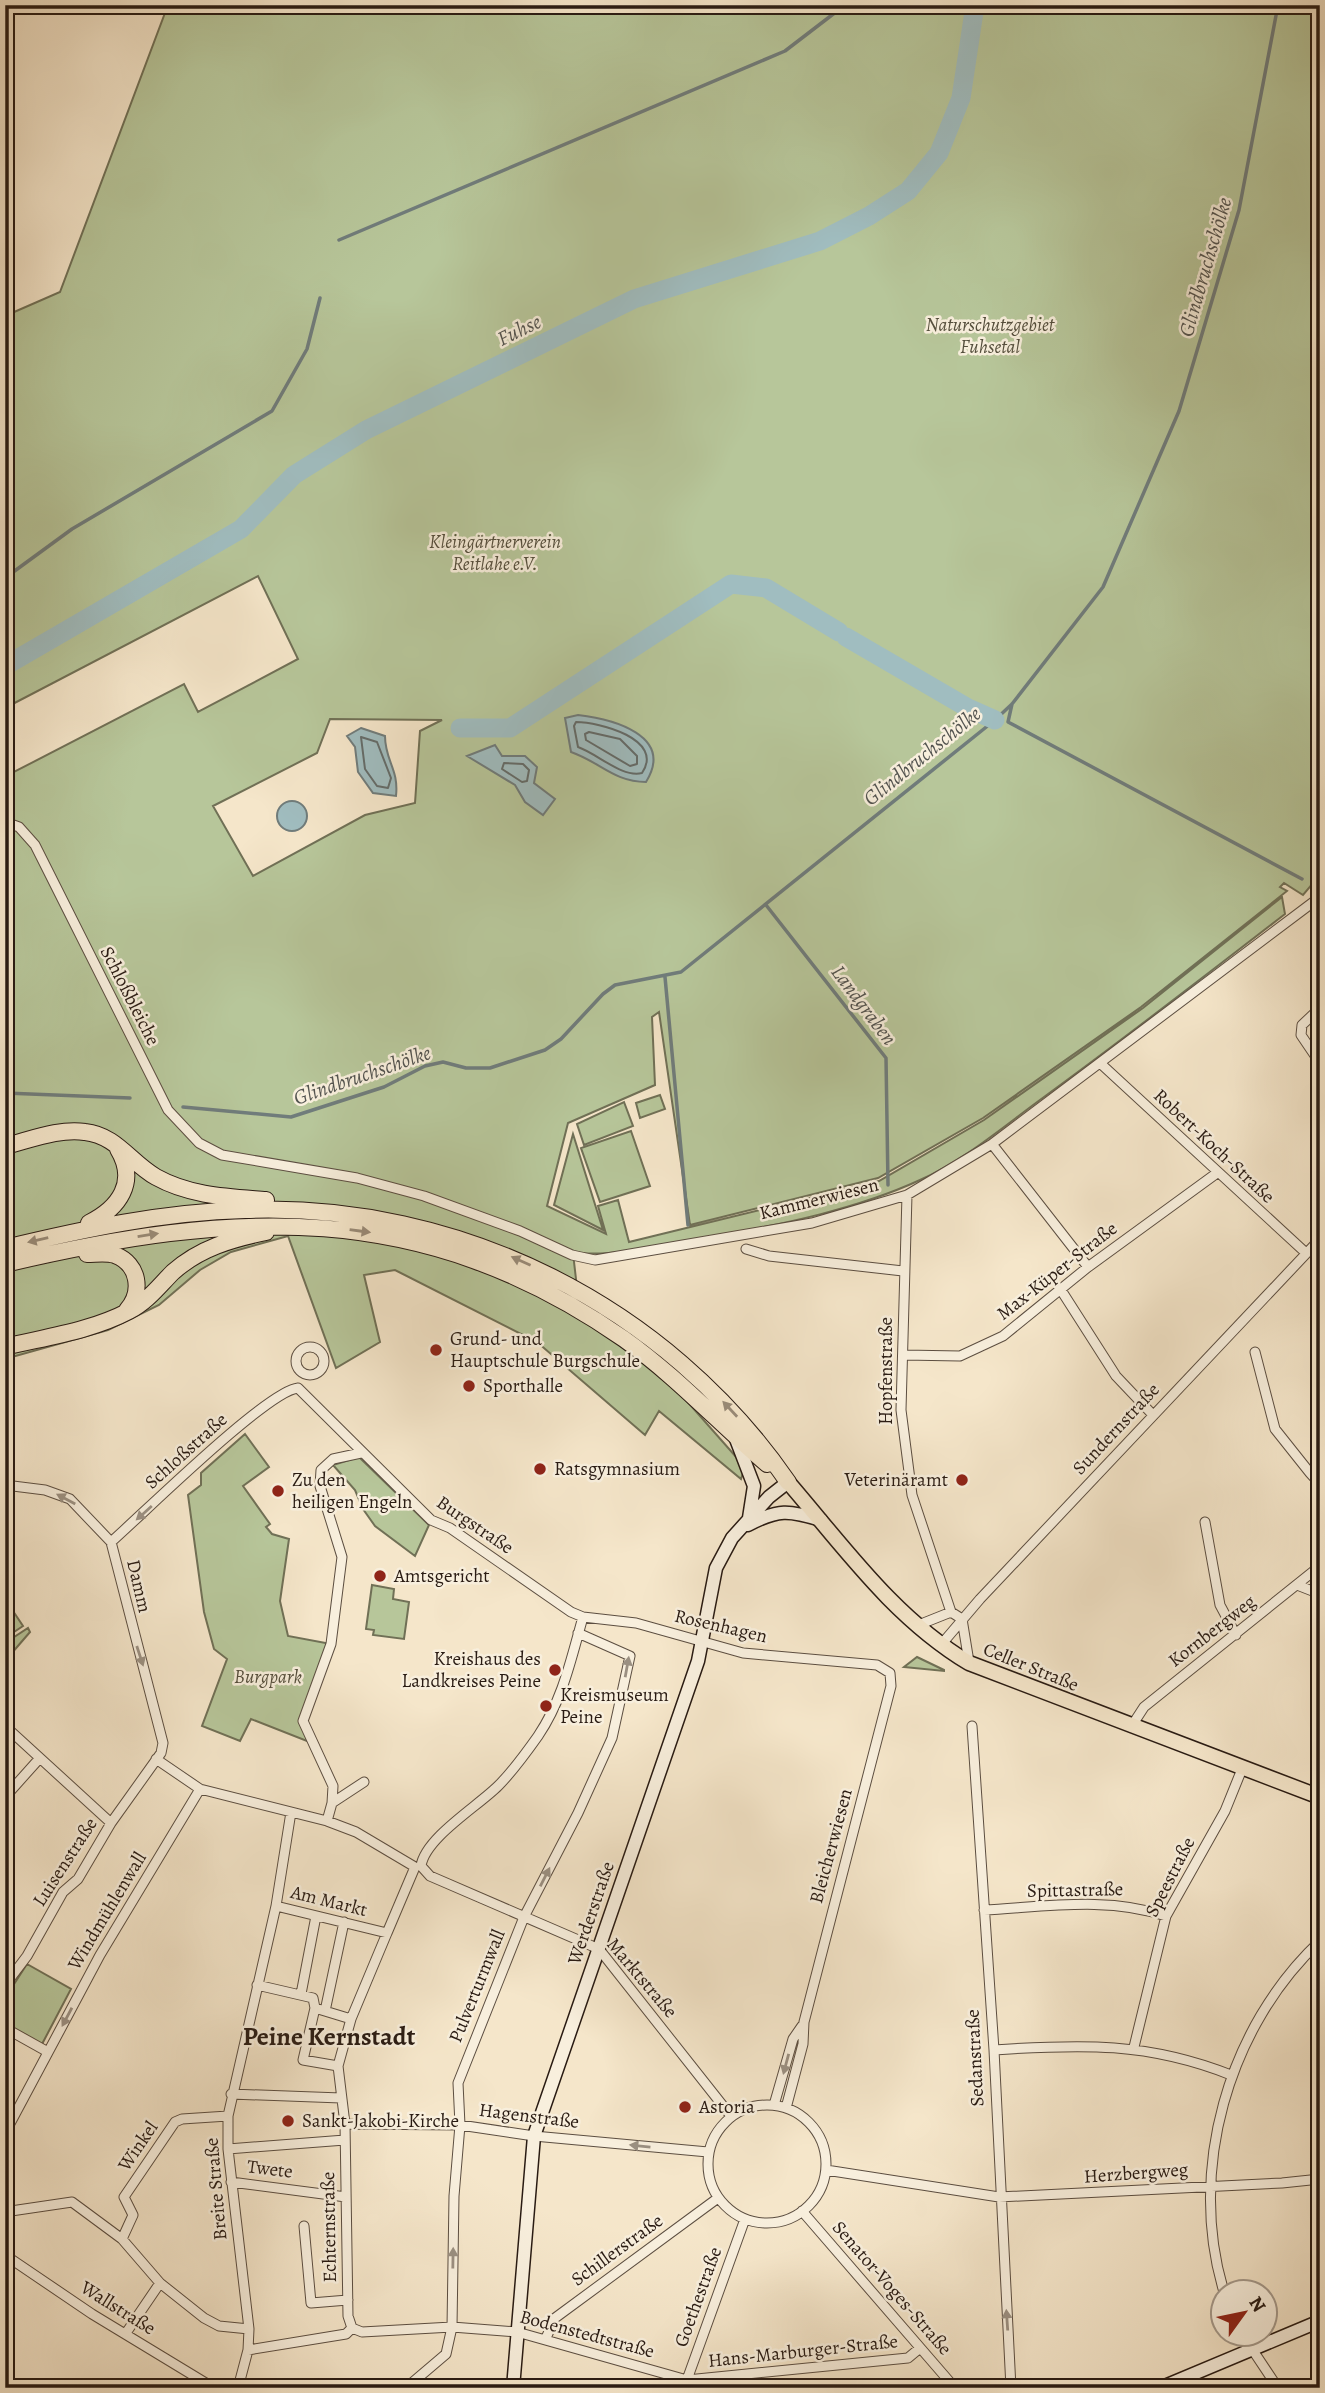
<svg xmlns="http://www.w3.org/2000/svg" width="1325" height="2393" viewBox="0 0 1325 2393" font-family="Alegreya,serif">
<rect width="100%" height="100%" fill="#f5e6ca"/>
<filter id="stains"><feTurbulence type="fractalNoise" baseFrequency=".00286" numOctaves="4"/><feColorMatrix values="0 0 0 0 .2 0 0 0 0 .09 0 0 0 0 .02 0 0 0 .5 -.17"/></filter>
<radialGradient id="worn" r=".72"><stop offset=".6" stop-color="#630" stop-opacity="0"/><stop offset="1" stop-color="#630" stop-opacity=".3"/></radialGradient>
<path fill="#b7c69a" stroke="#707056" stroke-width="2" fill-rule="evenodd" d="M 168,5 L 1320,5 L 1320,875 L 1303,895 L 1284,883 L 1280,887 L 1287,891 L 1141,1007 L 983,1118 L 878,1178 L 690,1225 L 659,1012 L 652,1017 L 655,1085 L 568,1123 L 547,1206 L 606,1234 L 598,1206 L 618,1200 L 629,1242 L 879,1181 L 984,1120 L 1143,1008 L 1282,897 L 1285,914 C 1205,976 1125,1038 1044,1097 C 1004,1126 965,1160 920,1180 C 857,1209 784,1224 716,1236 C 669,1245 621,1256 573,1253 L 580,1314 L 663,1374 L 745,1467 L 741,1479 L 659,1411 L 645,1435 L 537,1342 L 395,1270 L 364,1275 L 380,1342 L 336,1368 L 288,1236 L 231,1252 L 200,1270 L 159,1305 L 108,1330 L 5,1359 L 5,759 L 12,773 L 184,684 L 198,712 L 298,659 L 258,576 L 5,708 L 5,316 L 60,292 ZM 330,719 L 442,720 L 420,731 L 415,803 L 365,815 L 253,876 L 213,806 L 317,753 Z
M 660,1095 L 665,1109 L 640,1118 L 636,1103 Z
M 624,1102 L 633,1126 L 584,1145 L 577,1124 Z
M 631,1131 L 650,1186 L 600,1202 L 581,1148 Z
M 573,1134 L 603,1230 L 554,1205 Z
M 245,1434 L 269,1467 L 243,1486 L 270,1524 L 266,1527 L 272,1534 L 289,1539 L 280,1601 L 288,1636 L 331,1644 L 303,1720 L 312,1743 L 251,1719 L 240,1741 L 202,1726 L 227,1659 L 214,1649 L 204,1612 L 188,1495 L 201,1485 L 201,1473 Z
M 359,1457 L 429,1525 L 415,1556 L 375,1526 L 363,1509 L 355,1490 L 333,1465 Z
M 372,1585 L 394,1589 L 393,1599 L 409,1602 L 404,1639 L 373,1635 L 374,1630 L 366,1629 Z
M 5,1599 L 23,1626 L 5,1638 Z
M 28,1628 L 30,1632 L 5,1661 L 5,1643 Z
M 917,1657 L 944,1670 L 944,1671 L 904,1667 Z
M 27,1964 L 71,1989 L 41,2046 L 5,2025 L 7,1995 Z"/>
<path fill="#a0bdc0" stroke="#707c7b" stroke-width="2" d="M 578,715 C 612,719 675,735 646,782 C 614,782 600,762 571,752 L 565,718 Z
M 361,728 L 385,736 C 385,761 399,769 396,796 L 373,793 L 358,772 L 355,747 L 347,736 Z
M 495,745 L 502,756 L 525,756 L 537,767 L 534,783 L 555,799 L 543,815 L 525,802 L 515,785 L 467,756 Z
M277 816a15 15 0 1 1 30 0a15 15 0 1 1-30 0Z"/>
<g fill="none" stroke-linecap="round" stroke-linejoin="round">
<path stroke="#646c6a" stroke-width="2" d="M 576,722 C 599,722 665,739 642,773 C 622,778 598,754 578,747 L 574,726 Z
M 589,732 L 620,739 L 637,756 L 637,764 L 630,766 L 586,740 L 585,734 Z
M 361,737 L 377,742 L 391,778 L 388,788 L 377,786 L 365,769 Z
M 504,763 L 523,764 L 529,770 L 527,781 L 522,782 L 502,769 Z"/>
<path stroke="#707c7b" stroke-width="3.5" d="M 339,240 L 785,51 L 845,5
M 5,578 L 72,529 L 272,411 L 307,349 L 320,298
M 1012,704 L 1008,722 L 1302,879
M 766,905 L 886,1058 L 888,1185
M 665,977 L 688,1225
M 5,1093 L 130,1098
M 183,1107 L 291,1117 L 384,1087 L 425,1066 L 443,1062 L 466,1068 L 490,1068 L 545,1050 L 561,1039 L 603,994 L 615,985 L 681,972 L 995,720 L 1012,704 L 1103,587 L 1179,411 L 1239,210 L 1278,5"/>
<path stroke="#a0bdc0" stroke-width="19" d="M 846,637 L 968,708 L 995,720
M 5,666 L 241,529 L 294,475 L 366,430 L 634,299 L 820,241 L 869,216 L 908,191 L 939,153 L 961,98 L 975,5
M 460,728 L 510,728 L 731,584 L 766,588 L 839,632"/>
<g stroke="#5c4e41" stroke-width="11">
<path id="street" d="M 5,822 L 19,827 L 35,845 L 168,1110 L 199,1143 L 222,1155 L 357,1178 L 424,1196 L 520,1231 L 572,1255 L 595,1260 L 812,1223 L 907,1195 L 992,1144 L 1320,897
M 1320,1008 L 1302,1025 L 1301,1035 L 1320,1063
M 1100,1063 L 1306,1253
M 992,1144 L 1088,1267
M 907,1195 L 901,1410 L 912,1495 L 951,1612 L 962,1619
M 746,1249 L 769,1256 L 903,1271
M 1061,1290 L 1116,1376 L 1152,1414
M296 1361a14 14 0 1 1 28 0a14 14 0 1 1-28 0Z
M 1255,1352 L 1275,1429 L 1310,1473
M 904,1355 L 960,1356 L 1003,1336 L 1088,1267 L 1217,1173
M 298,1388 L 431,1520 L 450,1528 L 571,1612 L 583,1617 L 636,1623 L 743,1653 L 877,1665 L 890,1673 L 891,1686 L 804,2022 L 803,2044 L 786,2108
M 1320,1464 L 1310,1473 L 1320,1484
M 5,1485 L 45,1490 L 70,1499 L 111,1542 L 163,1743 L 161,1753 L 111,1823 L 78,1879 L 63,1892 L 27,1956 L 5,1985
M 1205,1522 L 1220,1605 L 1236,1635
M 111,1542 C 143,1514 267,1391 298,1388
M 1297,1585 L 1320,1594
M 583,1617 C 571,1659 563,1699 538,1736 C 526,1753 513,1771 498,1786 C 478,1806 425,1838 421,1866 L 430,1876 L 599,1949 L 731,2116
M 962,1619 L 969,1662
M 916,1626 L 951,1612
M 940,1646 L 980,1599 L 1320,1239
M 5,1726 L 111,1823
M 972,1726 L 994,2050 L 1011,2388
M 1131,1727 L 1144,1707 L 1320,1566
M 156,1759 L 200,1789 L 327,1821 L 356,1832 L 415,1867 L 387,1933 L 276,1906 L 291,1812
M 5,1797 L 39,1759
M 332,1803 L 333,1786 L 303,1721 L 331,1644 L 342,1557 L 320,1486 L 321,1470 L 333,1459 L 361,1453
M 327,1821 L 332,1803 L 364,1782
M 984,1910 C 1044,1907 1108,1896 1166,1916
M 257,1985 L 313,1998 L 315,2008
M 301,1994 L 316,1916
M 325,2011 L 344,1922
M 351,2019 L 387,1933
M 5,2028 L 48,2052
M 1134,2047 L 1166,1916 L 1225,1811 L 1242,1769
M 994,2050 C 1081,2044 1148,2042 1231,2075
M 338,2066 L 303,2060 L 315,2008 L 351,2019 L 338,2066 L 345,2124 L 348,2316 L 352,2328
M 231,2094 L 341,2098
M708 2164a59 59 0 1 1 118 0a59 59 0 1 1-118 0Z
M 774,2105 L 793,2039 L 802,2026
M 345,2124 L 460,2125 L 534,2136 L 708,2152
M 5,2133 L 100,1955 L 200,1789
M 228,2149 L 345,2140
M 826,2170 L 999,2197 L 1282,2183 L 1320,2179
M 231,2182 L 346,2197
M 11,2211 L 72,2202 L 122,2239 L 160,2283 L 204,2318 L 219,2326 L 249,2329
M 802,2211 L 955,2388
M 304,2226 L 311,2303 L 348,2300
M 122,2239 L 133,2215 L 124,2197 L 175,2122 L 182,2119 L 228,2116
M 5,2255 L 92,2314 L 214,2388
M 1224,2292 C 1187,2171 1228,2027 1320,1941
M 352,2328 L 362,2332 L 452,2327 L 517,2332 L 687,2380 L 908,2358 L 920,2348
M 126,2333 L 160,2283
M 1242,2334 L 1278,2388
M 546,2338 L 555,2318 L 718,2198
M 248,2350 L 346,2334 L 352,2328
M 238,2388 L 248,2350 L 249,2329 L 228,2149 L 228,2116 L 276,1906
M 406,2388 L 446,2354 L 452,2327 L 454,2196 L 460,2125 L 458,2083 L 524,1917 L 578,1813 L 612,1738 L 630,1656 L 578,1633
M 684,2388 L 745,2219"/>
</g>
<g stroke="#291b13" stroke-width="15">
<path id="secondary" d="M 736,1439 L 754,1486 L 749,1518
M 748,1525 C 778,1509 789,1510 821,1520
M 513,2388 L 534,2136 L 698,1661 L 716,1568 L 732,1538 L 769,1497 L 788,1482
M 1160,2388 L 1320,2321"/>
</g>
<g stroke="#291b13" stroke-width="17">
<path id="primary" d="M 788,1482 C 844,1547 894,1618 969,1663 L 1320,1797"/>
</g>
<g stroke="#291b13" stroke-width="18">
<path id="highway" d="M 5,1146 C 30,1140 59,1128 85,1132 C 116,1135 131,1163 156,1177 C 190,1196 228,1197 266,1200
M 89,1223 C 119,1208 138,1182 118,1149
M 5,1248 C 84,1229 163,1212 245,1210 C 459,1202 666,1305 788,1482
M 87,1254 C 96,1254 106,1252 115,1255 C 139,1264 143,1292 127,1310
M 5,1264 C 234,1210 421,1198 624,1339 C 676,1376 719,1423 767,1464
M 5,1347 C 46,1337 91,1331 129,1311 C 147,1302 159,1286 173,1272 C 200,1248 232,1239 266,1232"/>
</g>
<use href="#street" stroke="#f8efdd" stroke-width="9"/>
<use href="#secondary" stroke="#f8efdd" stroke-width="12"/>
<use href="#primary" stroke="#f5e6ca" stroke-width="14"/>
<use href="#highway" stroke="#f5e6ca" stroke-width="16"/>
</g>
<defs><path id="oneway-solid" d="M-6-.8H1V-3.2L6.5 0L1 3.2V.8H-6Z" transform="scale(1.75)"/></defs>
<g fill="#998b78">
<use href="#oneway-solid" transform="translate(360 1231) rotate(8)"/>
<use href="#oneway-solid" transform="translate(148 1235) rotate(-9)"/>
<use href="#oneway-solid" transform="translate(38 1240) rotate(167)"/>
<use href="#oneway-solid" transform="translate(521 1261) rotate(-156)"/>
<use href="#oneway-solid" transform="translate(730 1409) rotate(-133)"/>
</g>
<g fill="#9b9082">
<use href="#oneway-solid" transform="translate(66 1499) rotate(-152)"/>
<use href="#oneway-solid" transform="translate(144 1513) rotate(138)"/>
<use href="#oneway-solid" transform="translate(140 1656) rotate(72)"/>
<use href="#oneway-solid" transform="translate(627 1667) rotate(-80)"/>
<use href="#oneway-solid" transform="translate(545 1877) rotate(-63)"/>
<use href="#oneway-solid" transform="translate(67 2017) rotate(118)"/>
<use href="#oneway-solid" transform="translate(786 2064) rotate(105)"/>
<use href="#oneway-solid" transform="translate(640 2146) rotate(-174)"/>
<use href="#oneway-solid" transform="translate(453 2258) rotate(-89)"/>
<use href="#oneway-solid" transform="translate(1007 2320) rotate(-94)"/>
</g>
<g fill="#8f2418" stroke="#f8efdd" stroke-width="2.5">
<circle cx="436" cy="1350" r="7"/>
<circle cx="469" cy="1386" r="7"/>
<circle cx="540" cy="1469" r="7"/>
<circle cx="962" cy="1480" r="7"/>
<circle cx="278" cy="1491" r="7"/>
<circle cx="380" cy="1576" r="7"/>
<circle cx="555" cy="1670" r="7"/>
<circle cx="546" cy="1706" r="7"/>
<circle cx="685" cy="2107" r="7"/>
<circle cx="288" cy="2121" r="7"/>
</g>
<g text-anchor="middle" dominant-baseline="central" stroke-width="5" stroke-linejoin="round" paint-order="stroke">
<g font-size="19" font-style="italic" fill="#544e3c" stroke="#f8efdd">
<text x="990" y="325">Naturschutzgebiet<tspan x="990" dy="22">Fuhsetal</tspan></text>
<text x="495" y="542">Kleingärtnerverein<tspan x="495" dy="22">Reitlahe e.V.</tspan></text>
<text x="268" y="1677">Burgpark</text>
</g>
<g font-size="19" fill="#291b13" stroke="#f8efdd">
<text transform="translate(130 996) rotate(63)">Schloßbleiche</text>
<text transform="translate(1214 1146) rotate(43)">Robert-Koch-Straße</text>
<text transform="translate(819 1199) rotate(-14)">Kammerwiesen</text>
<text transform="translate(1057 1271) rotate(-38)">Max-Küper-Straße</text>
<text transform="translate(886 1371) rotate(-90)">Hopfenstraße</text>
<text transform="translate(1116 1429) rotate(-47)">Sundernstraße</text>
<text transform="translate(186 1451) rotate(-42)">Schloßstraße</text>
<text transform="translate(475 1525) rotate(34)">Burgstraße</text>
<text transform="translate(139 1586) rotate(77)">Damm</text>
<text transform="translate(721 1626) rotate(13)">Rosenhagen</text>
<text transform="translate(1212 1631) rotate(-38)">Kornbergweg</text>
<text transform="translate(1031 1667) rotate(22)">Celler Straße</text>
<text transform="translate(831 1846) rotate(-75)">Bleicherwiesen</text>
<text transform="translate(65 1862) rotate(-57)">Luisenstraße</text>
<text transform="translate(1170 1877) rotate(-63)">Speestraße</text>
<text transform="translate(1075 1890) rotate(-1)">Spittastraße</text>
<text transform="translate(329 1901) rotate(14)">Am Markt</text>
<text transform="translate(107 1911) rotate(-59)">Windmühlenwall</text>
<text transform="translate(591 1913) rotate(-71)">Werderstraße</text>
<text transform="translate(642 1978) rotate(50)">Marktstraße</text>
<text transform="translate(477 1986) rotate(-68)">Pulverturmwall</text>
<text transform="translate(975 2058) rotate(-93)">Sedanstraße</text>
<text transform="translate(529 2116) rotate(7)">Hagenstraße</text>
<text transform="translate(138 2146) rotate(-56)">Winkel</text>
<text transform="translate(270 2169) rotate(7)">Twete</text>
<text transform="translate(1136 2173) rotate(-4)">Herzbergweg</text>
<text transform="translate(216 2189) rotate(-95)">Breite Straße</text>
<text transform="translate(329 2227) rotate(-91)">Echternstraße</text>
<text transform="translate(617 2250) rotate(-36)">Schillerstraße</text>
<text transform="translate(892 2288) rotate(49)">Senator-Voges-Straße</text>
<text transform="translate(698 2297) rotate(-70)">Goethestraße</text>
<text transform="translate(118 2308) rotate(32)">Wallstraße</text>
<text transform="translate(587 2334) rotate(15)">Bodenstedtstraße</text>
<text transform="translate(803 2351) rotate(-6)">Hans-Marburger-Straße</text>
</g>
<g font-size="19" fill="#291b13" stroke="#f8efdd" text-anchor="start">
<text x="450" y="1339">Grund- und<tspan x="450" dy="22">Hauptschule Burgschule</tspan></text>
<text x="483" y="1386">Sporthalle</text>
<text x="554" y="1469">Ratsgymnasium</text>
<text x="292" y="1480">Zu den<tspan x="292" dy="22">heiligen Engeln</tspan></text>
<text x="948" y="1480" text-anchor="end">Veterinäramt</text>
<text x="394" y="1576">Amtsgericht</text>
<text x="541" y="1659" text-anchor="end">Kreishaus des<tspan x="541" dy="22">Landkreises Peine</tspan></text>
<text x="560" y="1695">Kreismuseum<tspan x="560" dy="22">Peine</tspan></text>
<text x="699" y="2107">Astoria</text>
<text x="302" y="2121">Sankt-Jakobi-Kirche</text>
</g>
<g font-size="21" font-style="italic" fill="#535450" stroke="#f8efdd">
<text transform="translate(1205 267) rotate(-74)">Glindbruchschölke</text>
<text transform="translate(519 330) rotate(-26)">Fuhse</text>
<text transform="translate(922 756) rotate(-39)">Glindbruchschölke</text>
<text transform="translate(864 1005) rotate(53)">Landgraben</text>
<text transform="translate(362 1075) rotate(-19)">Glindbruchschölke</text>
</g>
<g font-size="26" font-weight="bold" fill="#291b13" stroke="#f8efdd">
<text x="329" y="2036">Peine Kernstadt</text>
</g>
</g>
<rect width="1325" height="2393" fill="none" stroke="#f5e6ca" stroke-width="28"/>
<rect x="7" y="7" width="1311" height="2379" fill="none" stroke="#291b13" stroke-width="3.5"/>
<rect x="14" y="14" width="1297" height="2365" fill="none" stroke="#291b13" stroke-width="2"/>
<g transform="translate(1244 2313) rotate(57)"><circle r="33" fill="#f8efdd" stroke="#a59a8c" stroke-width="2"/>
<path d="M0-5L12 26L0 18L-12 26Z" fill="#8f2418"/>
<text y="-10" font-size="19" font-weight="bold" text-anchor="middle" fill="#291b13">N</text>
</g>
<rect width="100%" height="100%" filter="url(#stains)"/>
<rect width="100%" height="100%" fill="url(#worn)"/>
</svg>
